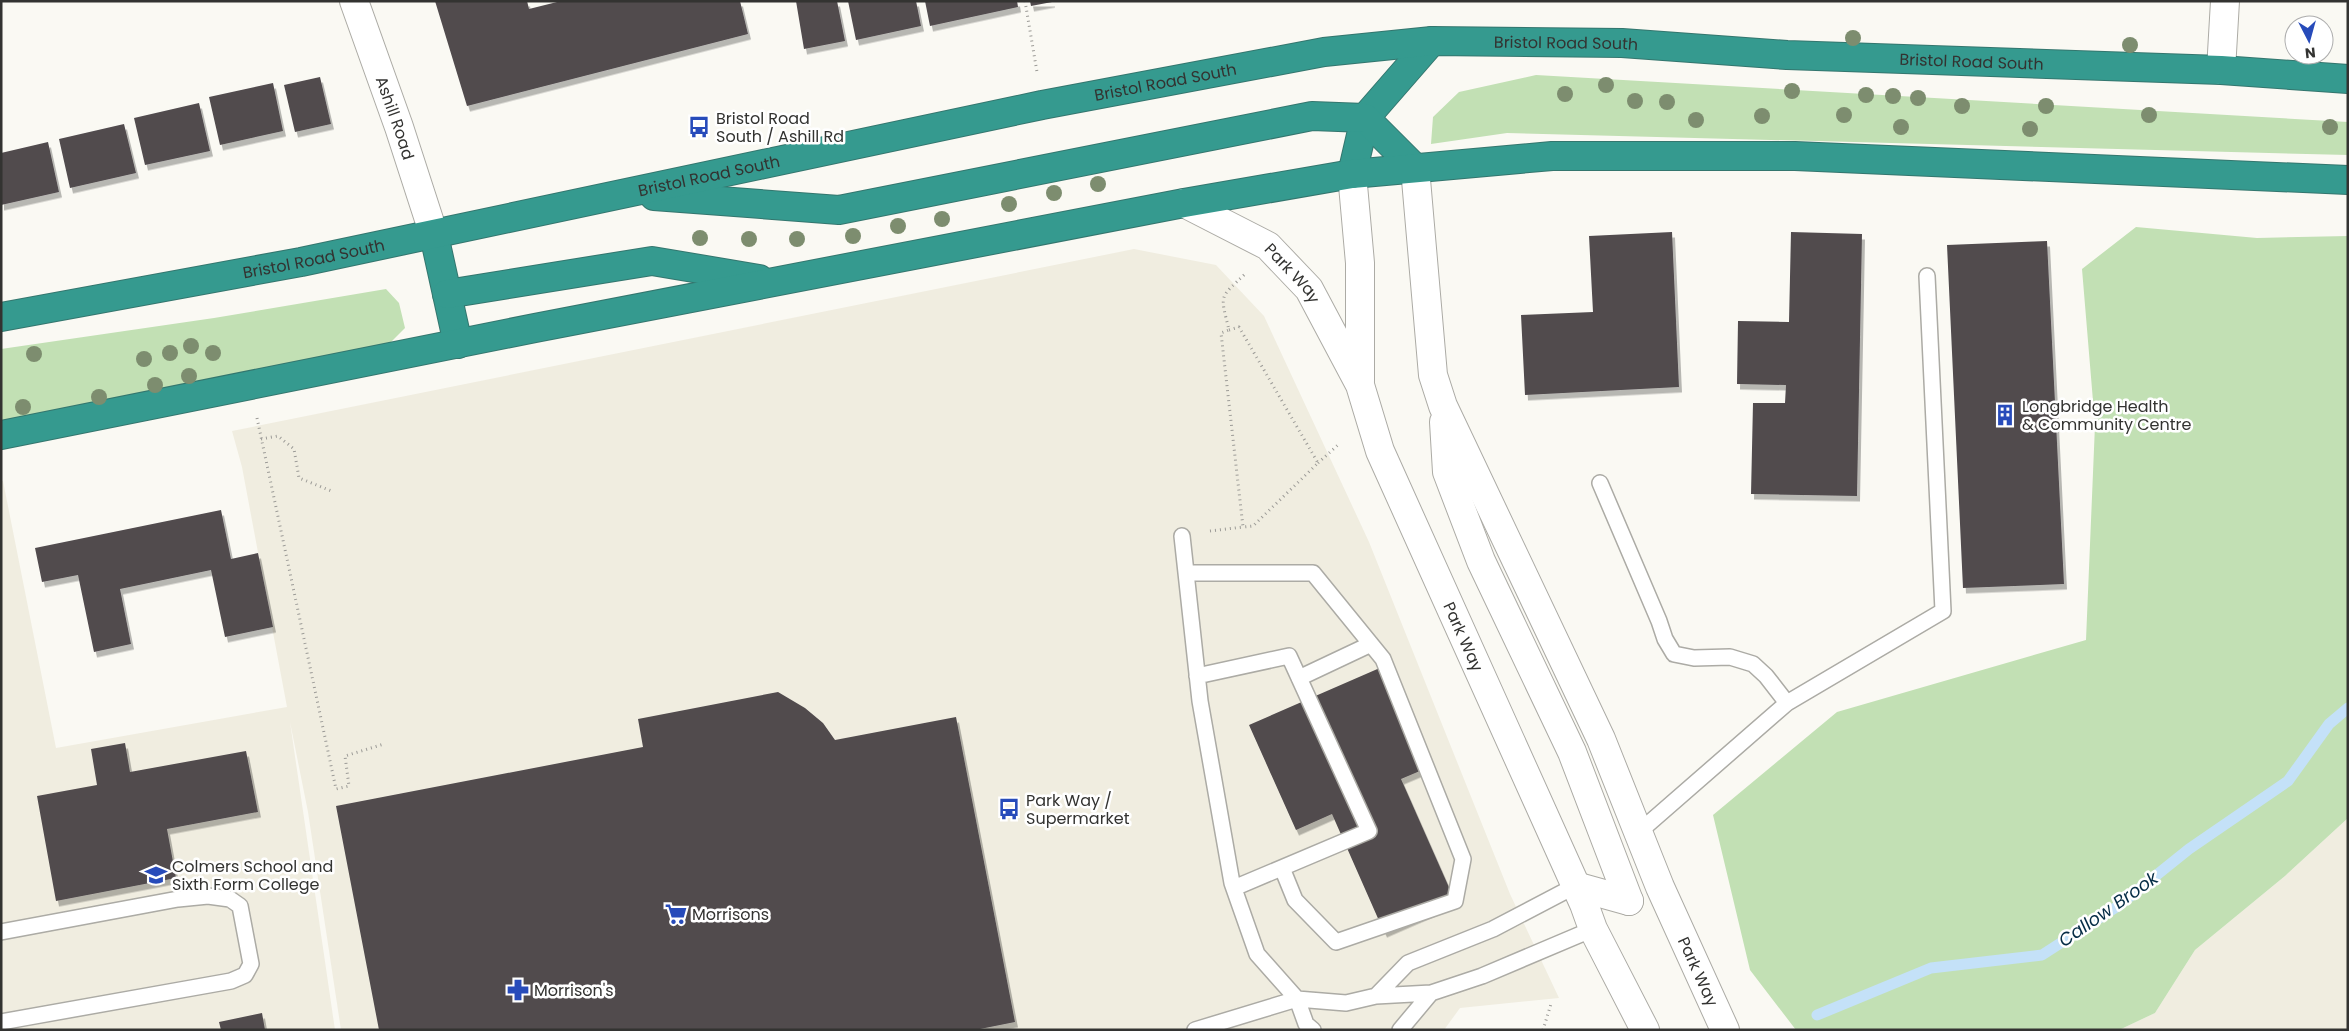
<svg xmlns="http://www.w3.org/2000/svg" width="2349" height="1031" viewBox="0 0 2349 1031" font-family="Poppins,sans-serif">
<defs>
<filter id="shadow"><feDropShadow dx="3" dy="5.5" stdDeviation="0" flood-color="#0004"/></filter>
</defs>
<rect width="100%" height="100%" fill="#faf9f3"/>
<path fill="#f0ede0" d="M 1134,249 L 1216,265 L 1264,316 L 1369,542 L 1510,894 L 1559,998 L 1460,1008 L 1444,1030 L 341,1030 L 308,812 L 290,722 L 335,1030 L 1,1030 L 1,481 L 3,481 L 56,748 L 287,707 L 242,467 L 232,431 Z
M 2348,818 L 2348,1030 L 2119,1030 L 2155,1013 L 2195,950 L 2285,876 Z"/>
<path fill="#c2e0b4" d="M 1536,75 L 2348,122 L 2348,155 L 1507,133 L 1431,144 L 1433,117 L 1459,92 Z
M 2136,227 L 2257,238 L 2348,236 L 2348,818 L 2285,876 L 2195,950 L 2155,1013 L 2119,1030 L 1796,1030 L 1750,970 L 1713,815 L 1837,712 L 2086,640 L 2095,425 L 2082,269 Z
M 386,289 L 399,303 L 405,328 L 389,344 L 1,423 L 1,349 L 214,318 Z"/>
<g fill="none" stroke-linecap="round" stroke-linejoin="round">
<path stroke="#c4e1f8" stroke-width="11" d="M 1817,1015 L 1931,968 L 2042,955 L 2118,906 L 2189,849 L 2288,781 L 2329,724 L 2348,708"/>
</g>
<path fill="#514b4e" filter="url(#shadow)" d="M 435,1 L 527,1 L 529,9 L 561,1 L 740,1 L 748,34 L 467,106 Z
M 796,1 L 837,1 L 845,41 L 804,49 Z
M 848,1 L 916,1 L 921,26 L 856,40 Z
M 925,1 L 1017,1 L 1018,7 L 930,26 Z
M 1030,1 L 1052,1 L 1052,2 L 1031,6 Z
M 320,77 L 331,124 L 295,132 L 284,85 Z
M 273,83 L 283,131 L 220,145 L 209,97 Z
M 199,103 L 210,151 L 145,165 L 134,118 Z
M 124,124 L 136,173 L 70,188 L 59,139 Z
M 48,142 L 59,192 L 1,205 L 1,153 Z
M 1672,232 L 1679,387 L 1525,395 L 1521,315 L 1593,312 L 1589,236 Z
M 1791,232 L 1862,234 L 1857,496 L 1751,494 L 1753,403 L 1785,403 L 1786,385 L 1737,384 L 1738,321 L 1789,322 Z
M 2047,241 L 2064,584 L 1963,588 L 1947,245 Z
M 221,510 L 231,559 L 258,553 L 273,627 L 225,637 L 211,570 L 120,589 L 131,644 L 94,652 L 78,575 L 42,582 L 35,548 Z
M 1382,667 L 1427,768 L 1401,779 L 1455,901 L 1384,932 L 1332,814 L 1296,830 L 1249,725 Z
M 778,692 L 805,708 L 823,723 L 835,740 L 956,717 L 1015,1022 L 975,1030 L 379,1030 L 336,806 L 643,747 L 638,719 Z
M 125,743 L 130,772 L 246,751 L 258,812 L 167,829 L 176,878 L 56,901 L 37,796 L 97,785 L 91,749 Z
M 262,1013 L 265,1030 L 221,1030 L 219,1022 Z"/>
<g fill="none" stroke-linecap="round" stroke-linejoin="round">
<g stroke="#acaba5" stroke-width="18">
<path id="lane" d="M 1600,483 L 1659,621 L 1665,639 L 1674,654 L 1694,658 L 1730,657 L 1753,664 L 1766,676 L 1787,703
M 1182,536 L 1200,701 L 1232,883 L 1257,954 L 1297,999 L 1306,1024 L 1313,1030
M 1187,573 L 1313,573 L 1383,659 L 1463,859 L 1455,901 L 1336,942 L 1295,900 L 1282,868
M 1197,676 L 1289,656 L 1369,831 L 1234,888
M 1299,678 L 1371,644
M 1639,832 L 1787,703 L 1943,611 L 1927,276
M 1,932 L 178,899 L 208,896 L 230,899 L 240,906 L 251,964 L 245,975 L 231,981 L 1,1022
M 1376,996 L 1408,963 L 1493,929 L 1575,886
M 1195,1030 L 1297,999 L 1346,1003 L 1376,996 L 1431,993 L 1482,976 L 1593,929
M 1400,1030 L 1431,993"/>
</g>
<g stroke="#acaba5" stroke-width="30">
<g id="street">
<path d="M 2221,70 L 2225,1"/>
<path id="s1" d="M 1415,168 L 1433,375 L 1443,406 L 1601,739 L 1660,887 L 1725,1030"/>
<path d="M 1352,174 L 1360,263 L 1360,381"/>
<path id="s2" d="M 1184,203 L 1268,246 L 1309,289 L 1360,385 L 1380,451 L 1584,904 L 1593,929 L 1645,1030"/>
<path d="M 1444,422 L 1447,472 L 1481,561 L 1572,752 L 1629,901"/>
<path d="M 1575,886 L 1629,901"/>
</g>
</g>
<g stroke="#acaba5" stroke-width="30">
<g id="secondary">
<path id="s3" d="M 354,1 L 399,127 L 434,235"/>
</g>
</g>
<g stroke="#34766e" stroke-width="30">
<g id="highway">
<path d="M 1352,174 L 1365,118 L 1432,41"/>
<path d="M 654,196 L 839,210 L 1312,116 L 1365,118 L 1415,168"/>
<path d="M 434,235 L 458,344"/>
<path d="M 447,294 L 652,261 L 759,279"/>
<path id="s4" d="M 1,317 L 301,262 L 1042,105 L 1324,52 L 1432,41 L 1622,43 L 1787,55 L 2221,70 L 2348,79"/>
<path d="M 1,435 L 535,328 L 1184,203 L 1352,174 L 1552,156 L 1795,156 L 2348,180"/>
</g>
</g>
<path stroke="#9c9b97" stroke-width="3" stroke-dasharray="1 4" stroke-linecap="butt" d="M 1025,1 L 1037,72
M 1229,330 L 1239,327 L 1318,463 L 1253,526 L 1243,527
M 257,418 L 336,789 L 349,786 L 345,756 L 384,744
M 261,439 L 278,436 L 294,449 L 299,478 L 334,492
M 1318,463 L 1339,444
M 1210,531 L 1243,527 L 1221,333 L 1229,330 C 1220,293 1219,299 1246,273
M 1543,1030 L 1551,1004"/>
<use href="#lane" stroke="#fff" stroke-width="15"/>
<use href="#street" stroke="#fff" stroke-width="28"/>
<use href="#secondary" stroke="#fff" stroke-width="28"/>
<use href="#highway" stroke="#359a8f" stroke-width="28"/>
</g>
<g fill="#7d8d6f">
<circle cx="1853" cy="38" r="8"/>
<circle cx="2130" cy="45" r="8"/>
<circle cx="1606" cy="85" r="8"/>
<circle cx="1792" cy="91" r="8"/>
<circle cx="1565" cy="94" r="8"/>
<circle cx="1866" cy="95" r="8"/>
<circle cx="1893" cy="96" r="8"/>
<circle cx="1918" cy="98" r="8"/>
<circle cx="1635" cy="101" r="8"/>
<circle cx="1667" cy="102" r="8"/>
<circle cx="1962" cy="106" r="8"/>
<circle cx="2046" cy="106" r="8"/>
<circle cx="1844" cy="115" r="8"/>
<circle cx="2149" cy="115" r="8"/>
<circle cx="1762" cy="116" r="8"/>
<circle cx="1696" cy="120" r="8"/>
<circle cx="1901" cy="127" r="8"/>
<circle cx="2330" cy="127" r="8"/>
<circle cx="2030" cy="129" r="8"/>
<circle cx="1098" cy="184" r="8"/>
<circle cx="1054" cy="193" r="8"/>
<circle cx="1009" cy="204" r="8"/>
<circle cx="942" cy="219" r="8"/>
<circle cx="898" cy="226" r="8"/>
<circle cx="853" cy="236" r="8"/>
<circle cx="700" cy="238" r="8"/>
<circle cx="749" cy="239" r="8"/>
<circle cx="797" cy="239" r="8"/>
<circle cx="191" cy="346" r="8"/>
<circle cx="170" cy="353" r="8"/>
<circle cx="213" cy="353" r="8"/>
<circle cx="34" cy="354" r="8"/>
<circle cx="144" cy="359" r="8"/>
<circle cx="189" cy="376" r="8"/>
<circle cx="155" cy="385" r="8"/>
<circle cx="99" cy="397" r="8"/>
<circle cx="23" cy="407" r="8"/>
</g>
<defs>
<g id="bus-bare" transform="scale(1.725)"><path d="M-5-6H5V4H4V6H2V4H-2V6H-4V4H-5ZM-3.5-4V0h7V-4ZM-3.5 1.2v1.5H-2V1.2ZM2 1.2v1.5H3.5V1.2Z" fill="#274bba" stroke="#fff" stroke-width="2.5" paint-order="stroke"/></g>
<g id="building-bare" transform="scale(1.725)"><path d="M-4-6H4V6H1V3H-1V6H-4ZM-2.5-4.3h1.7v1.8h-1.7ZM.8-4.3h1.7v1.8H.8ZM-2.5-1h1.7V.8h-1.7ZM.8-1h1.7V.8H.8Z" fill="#274bba" stroke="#fff" stroke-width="2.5" paint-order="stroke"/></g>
<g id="school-bare" transform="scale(1.725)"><path d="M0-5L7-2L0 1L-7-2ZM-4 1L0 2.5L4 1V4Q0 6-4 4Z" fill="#274bba" stroke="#fff" stroke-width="2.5" paint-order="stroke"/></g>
<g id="supermarket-bare" transform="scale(1.725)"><path d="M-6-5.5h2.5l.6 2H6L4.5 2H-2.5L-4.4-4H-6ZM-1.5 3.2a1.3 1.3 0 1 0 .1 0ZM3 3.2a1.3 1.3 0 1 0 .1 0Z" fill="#274bba" stroke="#fff" stroke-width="2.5" paint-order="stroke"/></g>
<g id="pharmacy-bare" transform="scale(1.725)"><path d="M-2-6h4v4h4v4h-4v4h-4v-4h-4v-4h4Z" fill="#274bba" stroke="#fff" stroke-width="2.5" paint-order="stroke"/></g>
</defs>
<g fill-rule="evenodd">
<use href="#bus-bare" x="699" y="127"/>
<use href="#building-bare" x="2005" y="415"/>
<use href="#bus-bare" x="1009" y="809"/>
<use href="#school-bare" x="156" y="875"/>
<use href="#supermarket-bare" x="676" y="914"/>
<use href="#pharmacy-bare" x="518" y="990"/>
</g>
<g text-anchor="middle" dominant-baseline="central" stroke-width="5" stroke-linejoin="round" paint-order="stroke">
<g font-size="16" fill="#333331" stroke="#fff">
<text stroke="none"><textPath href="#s4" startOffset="1592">Bristol Road South</textPath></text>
<text stroke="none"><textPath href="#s4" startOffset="1998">Bristol Road South</textPath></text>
<text stroke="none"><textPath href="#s4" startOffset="1188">Bristol Road South</textPath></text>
<text stroke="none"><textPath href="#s3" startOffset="124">Ashill Road</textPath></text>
<text stroke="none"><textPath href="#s4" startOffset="722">Bristol Road South</textPath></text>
<text stroke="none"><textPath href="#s4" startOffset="318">Bristol Road South</textPath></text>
<text stroke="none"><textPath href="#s2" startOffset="131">Park Way</textPath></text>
<text stroke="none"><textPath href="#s2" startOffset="535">Park Way</textPath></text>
<text stroke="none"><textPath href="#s1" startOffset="861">Park Way</textPath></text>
</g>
<g font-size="16" fill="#333331" stroke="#fff" text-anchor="start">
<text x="716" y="118">Bristol Road<tspan x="716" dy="18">South / Ashill Rd</tspan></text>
<text x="2022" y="406">Longbridge Health<tspan x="2022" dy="18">&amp; Community Centre</tspan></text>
<text x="1026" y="800">Park Way /<tspan x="1026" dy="18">Supermarket</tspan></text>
<text x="172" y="866">Colmers School and<tspan x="172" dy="18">Sixth Form College</tspan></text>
<text x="692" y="914">Morrisons</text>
<text x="534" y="990">Morrison's</text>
</g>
<g font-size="18" font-style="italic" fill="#052c45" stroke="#fff">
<text transform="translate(2108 909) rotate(-35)">Callow Brook</text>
</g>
</g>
<rect width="2349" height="1031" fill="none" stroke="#333331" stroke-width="5"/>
<g transform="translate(2309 40) rotate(174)"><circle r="24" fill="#ffffff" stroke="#adadad"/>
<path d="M0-4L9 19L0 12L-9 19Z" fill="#274bba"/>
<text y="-8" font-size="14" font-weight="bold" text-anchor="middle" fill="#333331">N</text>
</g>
</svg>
